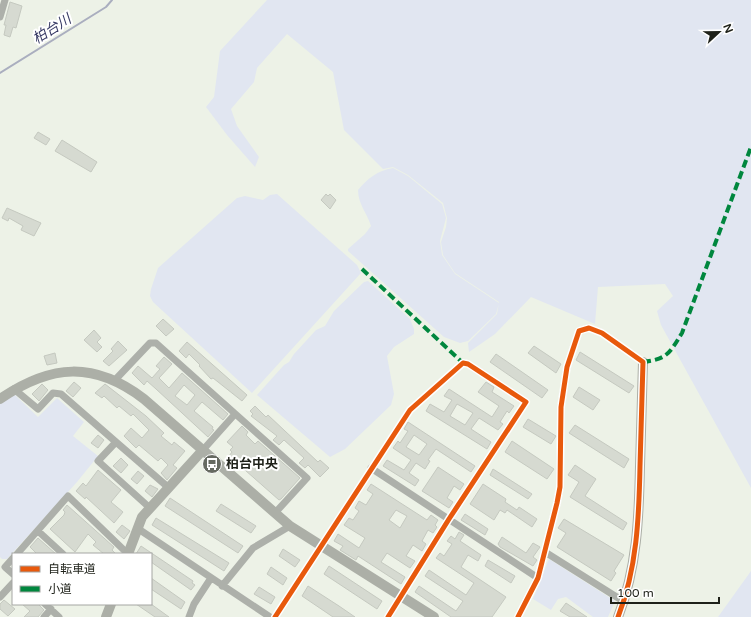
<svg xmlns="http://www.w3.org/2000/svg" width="751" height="617" viewBox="0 0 751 617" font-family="'Varela Round','Noto Sans JP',sans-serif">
<rect width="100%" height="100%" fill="#edf2e7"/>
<path fill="#e1e6f1" d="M 267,0 L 751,0 L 751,488 L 661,325 L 657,311 L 673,296 L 665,284 L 598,287 L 595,324 L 531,297 L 495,334 L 469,352 L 468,343 L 497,314 L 499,302 L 455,273 L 443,255 L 441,242 L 446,227 L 447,218 L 443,203 L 408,175 L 393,167 L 383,169 L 344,130 L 333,72 L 287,34 L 257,68 L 254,82 L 231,109 L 237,126 L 259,157 L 255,167 L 227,135 L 206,107 L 214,97 L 220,51 Z
M 393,168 L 408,176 L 442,204 L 446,218 L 440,241 L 442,255 L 455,274 L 499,303 L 496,314 L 468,341 L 460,343 L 444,337 L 348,251 L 348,249 L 365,234 L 371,226 C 367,213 358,204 358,190 C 368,178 377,171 393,168 Z
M 277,194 L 357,265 L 361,273 L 252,393 L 153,302 L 150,296 L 151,289 L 158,268 L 237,198 L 245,196 L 263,200 L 270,195 Z
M 368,281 L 410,319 L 414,329 L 414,334 L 394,347 L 387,356 L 394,394 L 391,405 L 345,449 L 330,457 L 257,395 L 284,365 L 289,362 L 294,354 L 316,330 L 325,326 L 334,311 L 364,282 Z
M 15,395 L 38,417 L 57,398 L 84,422 L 73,436 L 98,456 L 77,482 L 7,559 L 2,559 L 0,557 L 0,401 Z
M 549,559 L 615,601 L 608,617 L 593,617 L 566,597 L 558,599 L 551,610 L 533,599 Z
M 751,571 L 751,617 L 718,617 Z"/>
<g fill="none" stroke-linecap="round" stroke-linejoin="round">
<path stroke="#aaaebf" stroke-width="2" d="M 0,73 L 106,7 L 112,0"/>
</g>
<path fill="#d6dad1" stroke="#c5c9c0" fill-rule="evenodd" d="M 10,2 L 22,6 L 16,28 L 13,27 L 10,37 L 4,35 L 6,25 L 4,25 Z
M 38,132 L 50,139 L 46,145 L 34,138 Z
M 62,140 L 97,162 L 91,172 L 55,151 Z
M 326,194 L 328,196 L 330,194 L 336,200 L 330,209 L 321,200 Z
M 7,208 L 41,223 L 34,236 L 21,230 L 23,226 L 9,218 L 8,221 L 2,218 Z
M 163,319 L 174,329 L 166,336 L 156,326 Z
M 94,330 L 101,338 L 97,342 L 102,347 L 97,352 L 84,340 Z
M 118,341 L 127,350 L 109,366 L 103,361 L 113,351 L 111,349 Z
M 187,342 L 247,395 L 242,401 L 213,378 L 211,379 L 199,366 L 200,365 L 189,354 L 186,358 L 179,351 Z
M 534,346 L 561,364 L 556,373 L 528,353 Z
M 580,352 L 634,386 L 629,393 L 576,360 Z
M 55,353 L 57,363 L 47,365 L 44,356 Z
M 496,354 L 548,390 L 542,398 L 490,362 Z
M 164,357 L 172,364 L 159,378 L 169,388 L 182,373 L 228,414 L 223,420 L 202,402 L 194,411 L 213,427 L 212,429 L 214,430 L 208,437 L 156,389 L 147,381 L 144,385 L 132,373 L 138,366 L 152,378 L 160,369 L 156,366 ZM 184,385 L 195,395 L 187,405 L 175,396 Z
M 74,382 L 81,388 L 73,397 L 66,391 Z
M 486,382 L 494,387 L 492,392 L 514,406 L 509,413 L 507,411 L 500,422 L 503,424 L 498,430 L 479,418 L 471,429 L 491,442 L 487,449 L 426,411 L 430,404 L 444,412 L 452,400 L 444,396 L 449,389 L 492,417 L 499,406 L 478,392 ZM 457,404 L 473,413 L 465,425 L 450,416 Z
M 42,384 L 48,390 L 39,401 L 32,394 Z
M 105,384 L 146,416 L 164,433 L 161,436 L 172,445 L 174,442 L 185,451 L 173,465 L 177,468 L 167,480 L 161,473 L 168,465 L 161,458 L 158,461 L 139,445 L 136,448 L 124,436 L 131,428 L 142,438 L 149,430 L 133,414 L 131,416 L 119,406 L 117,408 L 104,396 L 102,398 L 95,393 Z
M 579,387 L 600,400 L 593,410 L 573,397 Z
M 255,406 L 266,417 L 268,415 L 318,462 L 320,460 L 329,468 L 320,477 L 308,465 L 305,468 L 299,463 L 304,458 L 284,440 L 279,445 L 273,440 L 277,436 L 251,416 L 253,414 L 250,411 Z
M 528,419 L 556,436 L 551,444 L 523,427 Z
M 408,422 L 475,466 L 471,472 L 436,449 L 428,460 L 430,461 L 425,469 L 416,463 L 409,473 L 419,480 L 415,486 L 383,466 L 387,460 L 404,470 L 411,460 L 393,448 L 398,441 L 400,443 L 408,431 L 404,429 ZM 414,435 L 427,444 L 419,455 L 406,447 Z
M 575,425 L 629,459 L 624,468 L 569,433 Z
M 242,426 L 248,432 L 246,435 L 255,444 L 258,441 L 300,478 L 281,499 L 279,500 L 229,456 L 232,452 L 230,450 L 233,447 L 227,442 Z
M 98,435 L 104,440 L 98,448 L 91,443 Z
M 512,441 L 554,469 L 547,479 L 505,452 Z
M 121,458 L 128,465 L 121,473 L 113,466 Z
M 575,465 L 596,479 L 585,496 L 627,523 L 623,530 L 570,497 L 579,482 L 568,475 Z
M 438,467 L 464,484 L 460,490 L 454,486 L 447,498 L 453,502 L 449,508 L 422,491 Z
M 493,469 L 532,494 L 528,499 L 490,475 Z
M 98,470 L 121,490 L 111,502 L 123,512 L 114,523 L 86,497 L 85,499 L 76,491 L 83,483 L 86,486 Z
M 138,471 L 144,476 L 137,484 L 131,479 Z
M 371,484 L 427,520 L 431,515 L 438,520 L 435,525 L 437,527 L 433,533 L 428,530 L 422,541 L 426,544 L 422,551 L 413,545 L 406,556 L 415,561 L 410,568 L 387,553 L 381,562 L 405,577 L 401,584 L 358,556 L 356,560 L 340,550 L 343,546 L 334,541 L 338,534 L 359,548 L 365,538 L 344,525 L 349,518 L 353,520 L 359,511 L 355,508 L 359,501 L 366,505 L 373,494 L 367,490 ZM 396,510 L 407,516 L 400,528 L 389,520 Z
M 483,484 L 506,499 L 505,502 L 517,510 L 519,507 L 537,519 L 532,527 L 507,510 L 505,513 L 500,510 L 494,520 L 470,504 Z
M 150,485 L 158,489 L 152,497 L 145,491 Z
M 170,498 L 243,546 L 238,553 L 165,506 Z
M 221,504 L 256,526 L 251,533 L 216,511 Z
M 67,505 L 114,547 L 112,550 L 116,554 L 104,554 L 93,545 L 96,542 L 88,534 L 75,552 L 50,529 L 64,515 L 65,512 L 63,510 Z
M 465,514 L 488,529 L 485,535 L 461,520 Z
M 156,518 L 229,563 L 224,571 L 152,525 Z
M 564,519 L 624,555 L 614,571 L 616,573 L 611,581 L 557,547 L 566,533 L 558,528 Z
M 122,525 L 130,531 L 124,539 L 116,532 Z
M 459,532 L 464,535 L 460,541 L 481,555 L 478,561 L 468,555 L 461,567 L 506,597 L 492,617 L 451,617 L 415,592 L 419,586 L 456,611 L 463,601 L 425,576 L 429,570 L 466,595 L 474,583 L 436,558 L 440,553 L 444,556 L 452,544 L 447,541 L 451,536 L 455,539 Z
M 502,537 L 526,553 L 533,543 L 540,547 L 533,557 L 537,560 L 533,566 L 500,547 L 498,544 Z
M 38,538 L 56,554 L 37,554 L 30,547 Z
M 141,546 L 193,581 L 192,583 L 195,585 L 191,590 L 151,562 L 151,554 L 136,554 Z
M 283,549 L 300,560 L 295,567 L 279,556 Z
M 488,560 L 515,576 L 511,583 L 485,566 Z
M 329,566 L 382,601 L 377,609 L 324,574 Z
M 271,567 L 287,578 L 283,585 L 267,574 Z
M 151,578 L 185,602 L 181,609 L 151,589 Z
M 308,586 L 339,606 L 355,617 L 333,617 L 302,596 Z
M 259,587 L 275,597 L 271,604 L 254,594 Z
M 4,600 L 15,609 L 8,616 L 0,609 L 0,604 Z
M 566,603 L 587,617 L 570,617 L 560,611 Z
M 22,604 L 38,604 L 44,610 L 38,617 L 24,617 L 30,611 Z
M 136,604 L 151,604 L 169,617 L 155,617 Z"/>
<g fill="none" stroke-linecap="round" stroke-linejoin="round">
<path stroke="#adb0aa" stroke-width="7" d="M 0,17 L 5,0
M 115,380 L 150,343 L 156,343 L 307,478 L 275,513
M 14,389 L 38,409 L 53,393 L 61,394 L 116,442
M 202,451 L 235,414
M 371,468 L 538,578
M 150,508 L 98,461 L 116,442 L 169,488
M 137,528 L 270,617
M 38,531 L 63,554
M 545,552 L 623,601
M 17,554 L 68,496 L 128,554
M 13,558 L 5,567 L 13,574
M 222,586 L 253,548 L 290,526
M 0,597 L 13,583
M 45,604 L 59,617
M 44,617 L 51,609
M 189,617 L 194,604 L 211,578
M 275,617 L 410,410 L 463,363 L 468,364 L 526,402 L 449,519 L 388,617
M 518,617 L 538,578 L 557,503 L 560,487 L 561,407 L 567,367 L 579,331 L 589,328 L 602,333 L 643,362"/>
<path stroke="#acafa7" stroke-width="10" d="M 0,399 C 51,364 94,361 144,399 L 290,526 L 434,617
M 128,554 L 142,517 L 202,451
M 106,617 L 111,604
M 618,617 C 637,569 639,517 640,466 C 641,432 642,397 643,362"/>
<path stroke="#00873e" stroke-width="4" stroke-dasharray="8 4" stroke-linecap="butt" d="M 362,269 L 463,363
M 643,362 C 667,359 669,354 682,333 L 751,147"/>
<g stroke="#fff" stroke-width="8">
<path id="cycleway" d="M 275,617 L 410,410 L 463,363 L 468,364 L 526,402 L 449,519 L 388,617
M 518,617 L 538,578 L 557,503 L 560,487 L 561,407 L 567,367 L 579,331 L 589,328 L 602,333 L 643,362 C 642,397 641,432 640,466 C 639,517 637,569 618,617"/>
</g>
<use href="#cycleway" stroke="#e8590c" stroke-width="5"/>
</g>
<defs>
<g id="bus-disc" transform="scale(1)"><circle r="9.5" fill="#666a61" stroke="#fff"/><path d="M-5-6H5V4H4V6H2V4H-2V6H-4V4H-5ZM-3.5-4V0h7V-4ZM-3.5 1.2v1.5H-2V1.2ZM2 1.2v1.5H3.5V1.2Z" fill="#fff"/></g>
</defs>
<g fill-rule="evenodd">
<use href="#bus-disc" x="212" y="464"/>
</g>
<g text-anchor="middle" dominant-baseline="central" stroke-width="4" stroke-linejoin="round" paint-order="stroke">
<g font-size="13" font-weight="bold" fill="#1e2119" stroke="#fff" text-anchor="start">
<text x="226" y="464">柏台中央</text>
</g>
<g font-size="14" font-style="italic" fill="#363964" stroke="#fff">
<text transform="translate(52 29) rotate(-32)">柏台川</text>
</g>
</g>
<rect x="12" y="553" width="140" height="52" fill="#ffffff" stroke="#a5a6a3"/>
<rect x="20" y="566" width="20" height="6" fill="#e8590c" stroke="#a5a6a3"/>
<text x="48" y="573" font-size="12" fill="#1e2119">自転車道</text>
<rect x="20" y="586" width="20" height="6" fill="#00873e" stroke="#a5a6a3"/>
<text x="48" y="593" font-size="12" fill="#1e2119">小道</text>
<g transform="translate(719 32) rotate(68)" stroke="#ffffff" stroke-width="3" paint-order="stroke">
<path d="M0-3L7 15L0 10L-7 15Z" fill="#1e2119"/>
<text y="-6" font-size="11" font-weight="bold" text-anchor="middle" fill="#1e2119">N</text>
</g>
<path d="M611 597v6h108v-6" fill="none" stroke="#1e2119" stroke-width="2"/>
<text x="617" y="597" font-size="12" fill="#1e2119" stroke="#ffffff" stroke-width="3" paint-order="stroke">100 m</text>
</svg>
